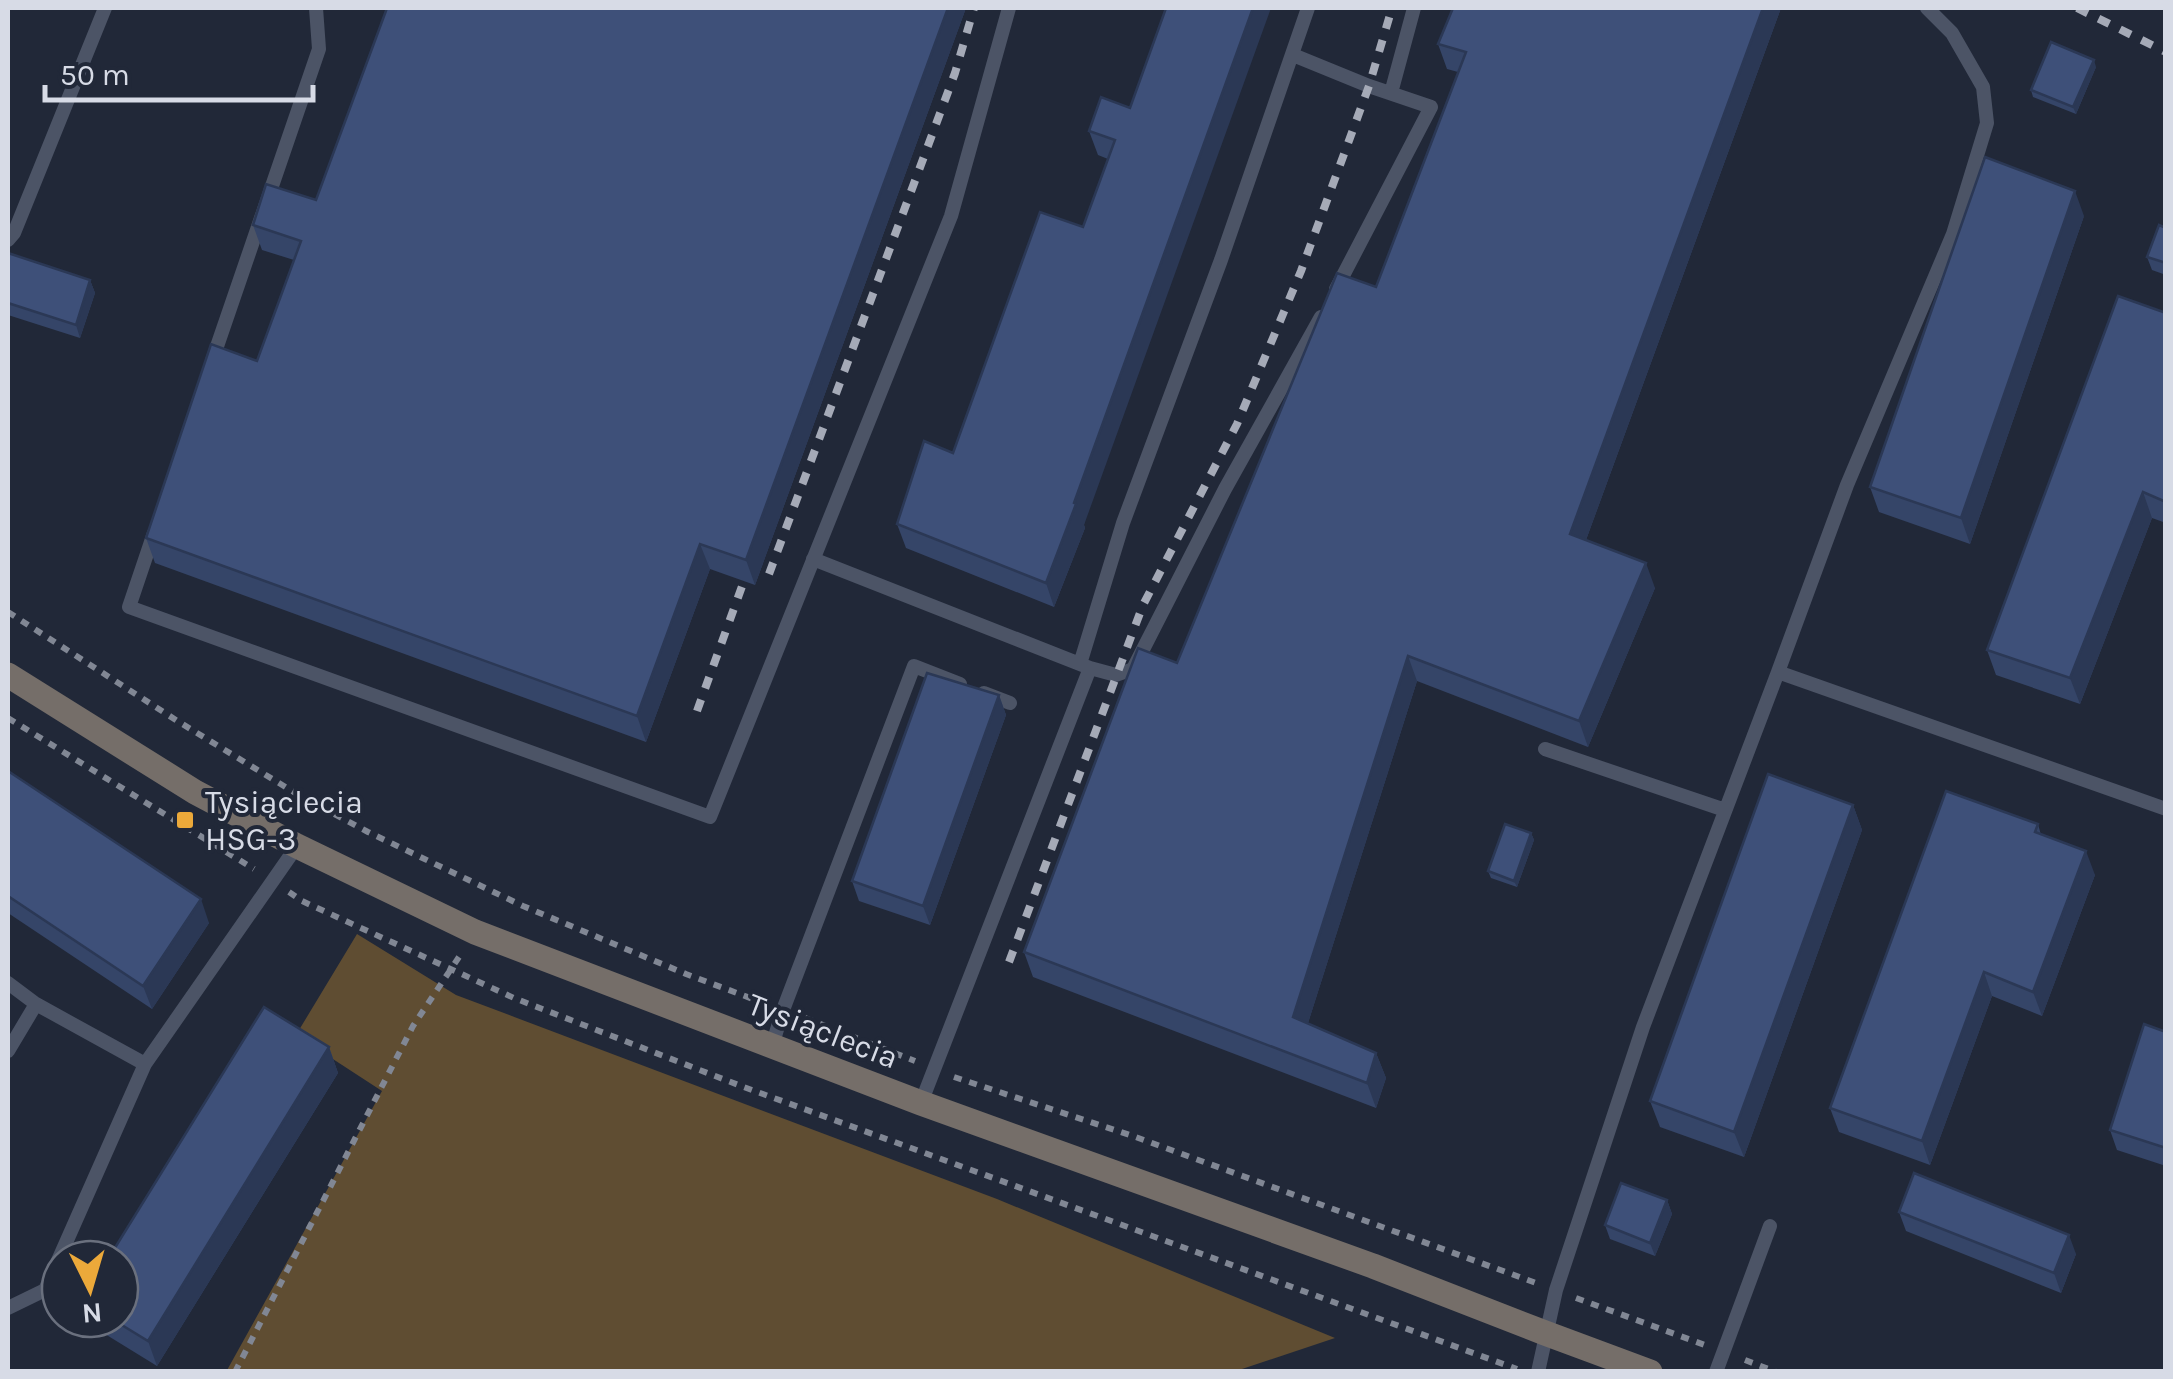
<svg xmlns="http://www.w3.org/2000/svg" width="2173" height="1379" viewBox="0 0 2173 1379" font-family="Karla,sans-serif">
<rect width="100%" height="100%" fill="#212838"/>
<path fill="#5f4d32" d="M 357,934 L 456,995 L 997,1199 L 1335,1338 L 1233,1372 L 226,1372 L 382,1091 L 296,1035 Z"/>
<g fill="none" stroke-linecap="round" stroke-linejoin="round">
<path stroke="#818794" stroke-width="6" stroke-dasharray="8 8" stroke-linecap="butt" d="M 8,612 L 179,722 L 297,794 L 368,832 L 523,906 L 686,974 L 761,1002
M 8,718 L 254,869
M 289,892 L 302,901 L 514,998 L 741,1086 L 1517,1369
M 805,1018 L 915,1061
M 954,1077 L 1130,1135 L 1536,1283
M 1576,1298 L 1705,1345
M 1745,1360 L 1776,1372
M 235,1372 L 413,1026 L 461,954"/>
<path stroke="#4c5466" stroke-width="14" d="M 1293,55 L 1369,86 L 1431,107 L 1336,289
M 1391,93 L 1414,8
M 8,240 L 14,233 L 105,8
M 212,361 L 319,49 L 316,8
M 154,533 L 129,607 L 710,817 L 951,216 L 1009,8
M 813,559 L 1090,668 L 921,1103
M 1080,664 L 1123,523 L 1221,260 L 1308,8
M 1090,668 L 1116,675 L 1133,669 L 1225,489 L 1321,317
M 1778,672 L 1847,485 L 1953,234 L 1987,123 L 1983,87 L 1952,33 L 1927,8
M 984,693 L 1010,703
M 1545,749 L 1725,810
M 8,983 L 36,1004 L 145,1064
M 772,1046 L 783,1010 L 914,666 L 960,684
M 8,1051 L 36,1004
M 8,1308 L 45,1290 L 145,1064 L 297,846
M 1538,1372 L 1556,1290 L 1643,1027 L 1778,672 L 2166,809
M 1716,1372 L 1770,1226"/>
<path stroke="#756e69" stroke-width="25" d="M 8,675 L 195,792 L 297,846 L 475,932 L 921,1103 L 1373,1266 L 1545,1333 L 1650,1372"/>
<path stroke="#a5aab7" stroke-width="8" stroke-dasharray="12 12" stroke-linecap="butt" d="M 2077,8 L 2166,52
M 769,574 L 955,73 L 974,8
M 697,711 L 754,553
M 1009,962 L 1143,605 L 1237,424 L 1301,271 L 1369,86 L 1392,8"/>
</g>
<path fill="#354568" d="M 387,8 L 966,8 L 755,585 L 710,569 L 646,742 L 155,563 L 146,538 L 257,361 L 294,260 L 262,250 L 253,225 L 316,200 Z
M 1453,8 L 1781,8 L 1586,540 L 1655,588 L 1588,747 L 1417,681 L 1308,1023 L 1376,1053 L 1386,1078 L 1376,1108 L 1033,977 L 1024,952 L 1376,287 L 1458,72 L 1447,69 L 1438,44 Z
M 2096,67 L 2076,114 L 2033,97 L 2031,90 Z
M 1130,108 L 1084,525 L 1085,528 L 1054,607 L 906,548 L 897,524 L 953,453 L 1083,227 L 1108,159 L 1098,155 L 1089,131 Z
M 2084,216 L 1970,544 L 1879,512 L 1870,487 Z
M 2166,228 L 2166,275 L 2152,270 L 2147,257 Z
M 8,253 L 90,280 L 95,293 L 80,338 L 8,315 Z
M 2166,313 L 2166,523 L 2152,518 L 2080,704 L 1996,675 L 1987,650 Z
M 999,695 L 1006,715 L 930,925 L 859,901 L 852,881 Z
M 8,771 L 209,923 L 152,1009 L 8,913 Z
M 1853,805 L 1862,830 L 1744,1157 L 1660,1127 L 1650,1101 Z
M 2038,824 L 2041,835 L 2095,875 L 2042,1016 L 1992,996 L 1930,1165 L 1839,1132 L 1830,1108 Z
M 1531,833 L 1534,840 L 1517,887 L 1491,878 L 1488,871 Z
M 2166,1032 L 2166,1166 L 2117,1150 L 2110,1130 Z
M 329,1047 L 338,1073 L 157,1366 L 92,1326 L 89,1319 L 120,1319 Z
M 1667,1200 L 1672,1214 L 1655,1256 L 1610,1239 L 1605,1225 Z
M 1899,1212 L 2076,1254 L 2061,1293 L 1906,1231 Z"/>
<path fill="#2b3855" d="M 948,8 L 966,8 L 755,585 L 746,560 Z
M 1253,8 L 1271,8 L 1084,525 L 1085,528 L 1054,607 L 1046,583 Z
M 1763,8 L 1781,8 L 1579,559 L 1570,534 Z
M 2094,60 L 2096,67 L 2076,114 L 2073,107 Z
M 2075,191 L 2084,216 L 1970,544 L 1961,518 Z
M 90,280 L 95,293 L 80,338 L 76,325 Z
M 2143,492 L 2152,518 L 2080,704 L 2070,678 Z
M 700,544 L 710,569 L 646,742 L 637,716 Z
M 1646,563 L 1655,588 L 1588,747 L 1579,721 Z
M 1408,656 L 1417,681 L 1302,1042 L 1293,1017 Z
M 999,695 L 1006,715 L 930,925 L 923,906 Z
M 1853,805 L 1862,830 L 1744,1157 L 1734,1132 Z
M 1531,833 L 1534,840 L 1517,887 L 1514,881 Z
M 2086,851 L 2095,875 L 2042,1016 L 2033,992 Z
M 201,899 L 209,923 L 152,1009 L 143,986 Z
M 1984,972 L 1992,996 L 1930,1165 L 1922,1141 Z
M 329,1047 L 338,1073 L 157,1366 L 148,1341 Z
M 1376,1053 L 1386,1078 L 1376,1108 L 1367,1083 Z
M 1667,1200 L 1672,1214 L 1655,1256 L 1650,1243 Z
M 2069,1235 L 2076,1254 L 2061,1293 L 2054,1273 Z"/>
<path fill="#3e5079" stroke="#2b3855" stroke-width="2.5" d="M 387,8 L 948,8 L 746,560 L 700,544 L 637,716 L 146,538 L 211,344 L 257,361 L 301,241 L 253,225 L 266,184 L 316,200 Z
M 1166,8 L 1253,8 L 1074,503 L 1076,504 L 1046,583 L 897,524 L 924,441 L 953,453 L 1040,212 L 1083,227 L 1115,140 L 1089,131 L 1101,97 L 1130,108 Z
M 1453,8 L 1763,8 L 1570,534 L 1646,563 L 1579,721 L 1408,656 L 1293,1017 L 1376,1053 L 1367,1083 L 1024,952 L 1138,648 L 1177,663 L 1337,273 L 1376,287 L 1466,52 L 1438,44 Z
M 2051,42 L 2094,60 L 2073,107 L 2031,90 Z
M 1985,157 L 2075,191 L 1961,518 L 1870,487 Z
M 2159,225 L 2166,228 L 2166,263 L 2147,257 Z
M 8,253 L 90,280 L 76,325 L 8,303 Z
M 2118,296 L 2166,313 L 2166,502 L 2143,492 L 2070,678 L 1987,650 Z
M 927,673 L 999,695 L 923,906 L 852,881 Z
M 8,771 L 201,899 L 143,986 L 8,896 Z
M 1768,774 L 1853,805 L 1734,1132 L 1650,1101 Z
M 1946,791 L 2038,824 L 2035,832 L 2086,851 L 2033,992 L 1984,972 L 1922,1141 L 1830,1108 Z
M 1505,824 L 1531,833 L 1514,881 L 1488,871 Z
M 264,1007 L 329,1047 L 148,1341 L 112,1319 L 120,1319 L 120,1259 L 108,1259 Z
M 2144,1024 L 2166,1032 L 2166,1148 L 2110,1130 Z
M 1914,1173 L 2069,1235 L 2054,1273 L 1899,1212 Z
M 1621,1183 L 1667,1200 L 1650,1243 L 1605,1225 Z"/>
<rect fill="#eca93a" stroke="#212838" stroke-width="4" x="175" y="810" width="20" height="20" rx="5"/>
<g text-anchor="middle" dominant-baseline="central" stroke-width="8" stroke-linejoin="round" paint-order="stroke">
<g font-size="32" fill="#d7dbe6" stroke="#212838" text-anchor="start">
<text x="205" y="802">Tysiąclecia<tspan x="205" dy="37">HSG-3</tspan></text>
</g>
<g font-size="32" fill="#d7dbe6" stroke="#212838">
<text transform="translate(823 1031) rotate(21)">Tysiąclecia</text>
</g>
</g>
<rect width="2173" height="1379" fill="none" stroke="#d7dbe6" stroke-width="20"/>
<g transform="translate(90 1289) rotate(175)"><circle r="48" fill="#212838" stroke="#6a707e" stroke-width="2.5"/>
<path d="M0-8L18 38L0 25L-18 38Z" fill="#eca93a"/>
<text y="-15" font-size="28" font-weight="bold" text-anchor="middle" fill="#d7dbe6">N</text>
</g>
<path d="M45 85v15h268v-15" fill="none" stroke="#d7dbe6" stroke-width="5"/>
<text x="60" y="85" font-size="30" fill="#d7dbe6" stroke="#212838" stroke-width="8" paint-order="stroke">50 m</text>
</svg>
